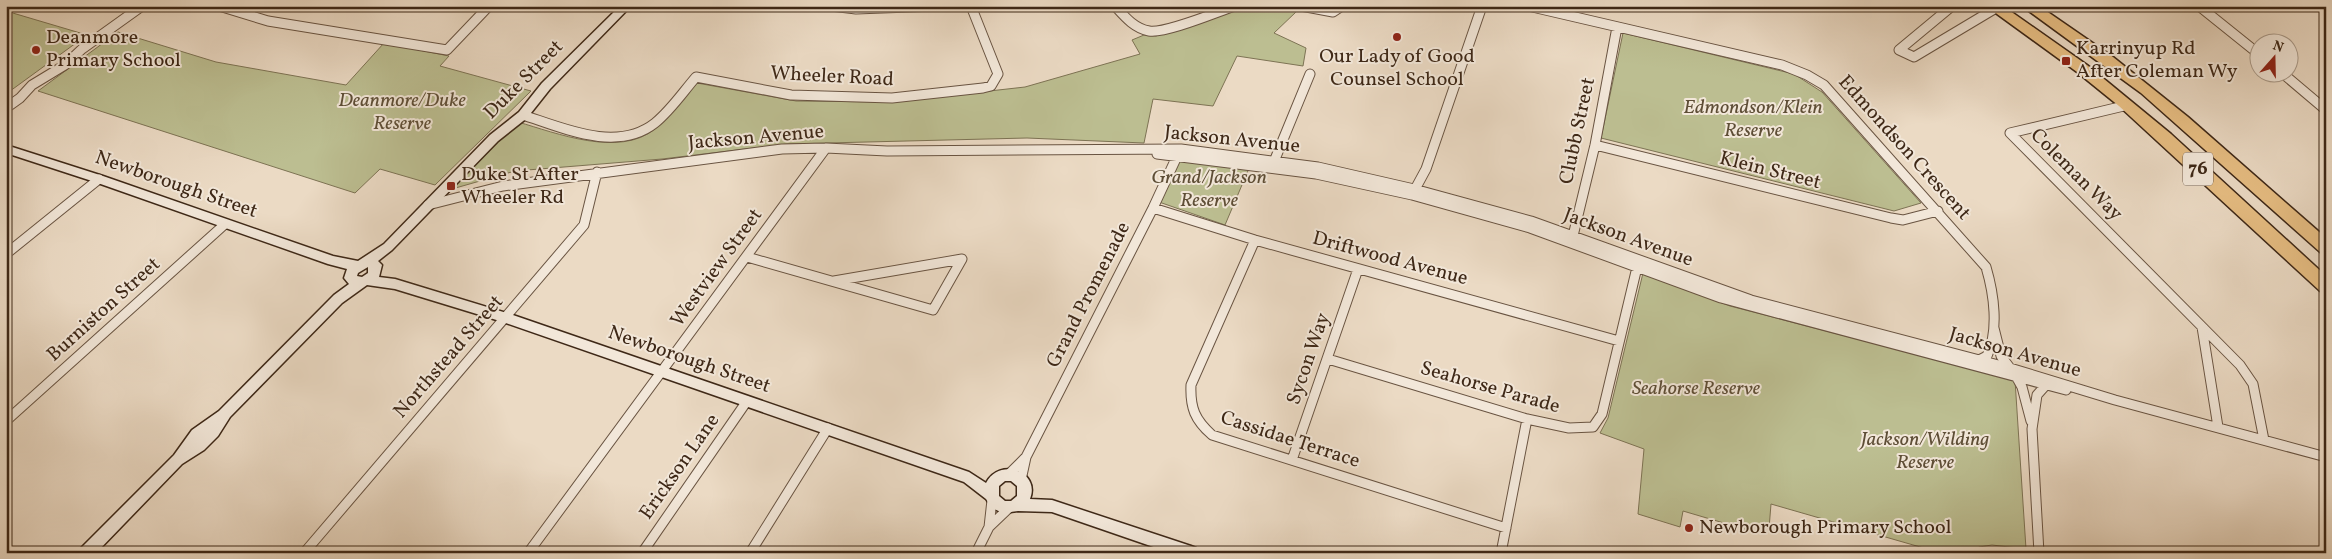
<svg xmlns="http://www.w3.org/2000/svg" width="2332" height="559" viewBox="0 0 2332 559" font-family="Vollkorn,serif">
<rect width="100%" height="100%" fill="#ebdac4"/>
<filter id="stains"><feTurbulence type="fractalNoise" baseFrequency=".004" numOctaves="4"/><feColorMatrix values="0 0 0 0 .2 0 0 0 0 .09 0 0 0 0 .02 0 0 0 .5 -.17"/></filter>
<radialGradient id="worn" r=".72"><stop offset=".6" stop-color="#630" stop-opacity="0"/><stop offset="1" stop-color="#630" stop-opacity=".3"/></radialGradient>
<path fill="#bcbe91" stroke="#7d7354" d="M 1248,6 L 1281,6 L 1297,11 L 1274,33 L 1306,48 L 1303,66 L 1237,56 L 1213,106 L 1153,99 L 1144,143 L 1027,138 L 787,144 L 662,159 L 515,171 L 452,189 L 518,122 C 556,133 619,158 655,129 C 671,117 683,98 697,83 L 796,101 L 892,102 L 1025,87 L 1140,54 L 1132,40 L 1144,35 L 1156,36 Z
M 6,11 L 87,35 L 6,94 Z
M 118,32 L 216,62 L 346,85 L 384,43 L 449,56 L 440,66 L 531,91 L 435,185 L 380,169 L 355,193 L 38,91 Z
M 1623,33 L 1794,74 L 1822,92 L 1921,203 L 1894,211 L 1601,138 Z
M 1181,158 L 1250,166 L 1225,225 L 1159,202 Z
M 1643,273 L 1730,306 L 2015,380 L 2026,549 L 1992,545 L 1979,547 L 1971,553 L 1941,553 L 1771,504 L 1769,529 L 1752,524 L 1751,531 L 1683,511 L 1680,527 L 1638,514 L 1644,449 L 1600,433 L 1608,418 Z"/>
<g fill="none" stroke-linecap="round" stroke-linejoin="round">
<g stroke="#695442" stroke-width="11">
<path id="street" d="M 219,6 L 268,21 L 447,50 L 489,6
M 831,6 L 856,9 L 936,6
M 1115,6 C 1125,17 1134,28 1149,31 C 1165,34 1217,12 1235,6
M 1301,6 L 1333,12 L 1342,6
M 1528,6 L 1782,65 L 1807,75 L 1824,85 L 1986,267 C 1994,294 1999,330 1987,356 L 1979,360
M 1952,6 L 1899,50 L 1914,57 L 1996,8
M 2199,6 L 2260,55
M 2281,72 L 2326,110
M 2128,105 L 2010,133 L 2240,365 L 2253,384 L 2264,440
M 6,108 L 20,98 L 32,85 L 65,65 L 82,49 L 142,6
M 523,115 C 563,128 617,153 655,123 C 671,110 683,92 696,77 L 791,95 L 892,98 L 983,88 L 991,86 L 998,74 L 971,6
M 1595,145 L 1891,218 L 1903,220 L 1938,211
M 1157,154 L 1316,174 L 1412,195 L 1530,228 L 1721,298 L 2066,390
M 1273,164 L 1310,74
M 1413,193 L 1426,169 L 1482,6
M 428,205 L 503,186 L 782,149 L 826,148 L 887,151 L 1181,149 L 1318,167 L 1414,189 L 1531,221 L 1751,300 L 2010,368 L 2115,400 L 2326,457
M 1153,208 L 1255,240 L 1619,341
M 1255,240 L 1191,385 C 1190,408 1195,420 1212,435 L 1506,528
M 1572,240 L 1595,145 L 1617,27
M 6,254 L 99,179
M 747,257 L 933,310 L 962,259 L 834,281
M 2202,327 L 2218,427
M 1994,328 L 2001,356 L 2010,368
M 1328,359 L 1527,419 L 1569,428 L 1593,427 L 1602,414 L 1638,263
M 2017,378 L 2022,387 L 2031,421
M 6,421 L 225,224
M 1292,460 L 1358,269
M 1007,476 L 1026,457
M 1021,480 L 1026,457 L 1153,208 L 1179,152
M 989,527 L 992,500
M 304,553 L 584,225 L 597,172
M 528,553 L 826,148
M 642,553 L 747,401
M 750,553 L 828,428
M 976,553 L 989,527 L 1010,507
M 1501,553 L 1527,419
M 2039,553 L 2032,429 L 2037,395 L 2045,386"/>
</g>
<g stroke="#3e2817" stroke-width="3">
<path id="secondary" d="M 620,6 L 631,6 L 550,89 L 527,118 L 498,141 L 392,250 L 378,261 L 382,265 L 379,277 L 395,279 L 510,314 L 969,472 L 986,483 C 999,457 1041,471 1030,499 L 1052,500 L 1191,546 L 1196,548 L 1198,553 L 1171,553 L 1052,512 L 1018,511 L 1003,513 L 992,508 L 986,499 L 964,482 L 503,322 L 395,289 L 367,285 L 342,303 L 230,417 L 218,436 L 204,450 L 182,464 L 96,553 L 79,553 L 81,548 L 174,455 L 192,430 L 219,411 L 334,295 L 349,284 L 344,278 L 347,269 L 328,264 L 95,182 L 6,153 L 6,145 L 103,176 L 333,256 L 358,261 L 384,244 L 490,135 L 519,112 L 542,83 ZM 368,267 L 368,273 L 362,277 L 357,276 L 358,273 ZM 1005,481 L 1011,481 L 1017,486 L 1017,496 L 1011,501 L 1005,501 L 999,496 L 999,486 Z"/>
</g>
<g stroke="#3e2817" stroke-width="3">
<path id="highway" d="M 1986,6 L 2003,6 L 2087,65 L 2171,134 L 2326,276 L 2326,292 L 2320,291 L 2119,106 L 2077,72 Z
M 2022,6 L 2039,6 L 2113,57 L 2188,117 L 2326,238 L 2326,254 L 2320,252 L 2141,93 Z"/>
</g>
<use href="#street" stroke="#f2e7d9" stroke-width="9"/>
<use href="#secondary" fill="#f2e7d9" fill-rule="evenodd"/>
<use href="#highway" fill="#e6bd82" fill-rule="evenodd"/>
</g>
<g fill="#8f2418" stroke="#f2e7d9" stroke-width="2">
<circle cx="1397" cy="37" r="5"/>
<circle cx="36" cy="50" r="5"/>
<rect x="2061" y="56" width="10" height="10" rx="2.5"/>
<rect x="446" y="181" width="10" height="10" rx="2.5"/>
<circle cx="1689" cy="528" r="5"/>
</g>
<g text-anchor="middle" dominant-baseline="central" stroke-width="4" stroke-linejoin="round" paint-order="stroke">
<rect fill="#f2e7d9" stroke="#746151" stroke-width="1" x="2183" y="152.5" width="30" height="33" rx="4"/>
<g font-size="19" font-weight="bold" fill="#3e2817">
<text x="2198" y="169">76</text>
</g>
<g font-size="20" fill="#3e2817" stroke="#f2e7d9" text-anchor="start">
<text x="46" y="38">Deanmore<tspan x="46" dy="23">Primary School</tspan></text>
<text x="2076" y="49">Karrinyup Rd<tspan x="2076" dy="23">After Coleman Wy</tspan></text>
<text x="1397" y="57" text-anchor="middle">Our Lady of Good<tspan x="1397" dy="23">Counsel School</tspan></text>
<text x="461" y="175">Duke St After<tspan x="461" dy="23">Wheeler Rd</tspan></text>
<text x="1699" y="528">Newborough Primary School</text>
</g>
<g font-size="20" fill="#3e2817" stroke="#f2e7d9">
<text transform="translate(832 77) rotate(3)">Wheeler Road</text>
<text transform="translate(524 80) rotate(-45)">Duke Street</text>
<text transform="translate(1578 131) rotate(-78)">Clubb Street</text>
<text transform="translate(756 138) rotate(-5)">Jackson Avenue</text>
<text transform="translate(1232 140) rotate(6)">Jackson Avenue</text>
<text transform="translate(1904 148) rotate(48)">Edmondson Crescent</text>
<text transform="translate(1770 171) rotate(14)">Klein Street</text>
<text transform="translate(2076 175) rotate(45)">Coleman Way</text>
<text transform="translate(176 185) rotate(19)">Newborough Street</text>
<text transform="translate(1628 238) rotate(20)">Jackson Avenue</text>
<text transform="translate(1390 259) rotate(15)">Driftwood Avenue</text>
<text transform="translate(717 268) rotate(-54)">Westview Street</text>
<text transform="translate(1089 295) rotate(-63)">Grand Promenade</text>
<text transform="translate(104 310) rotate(-42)">Burniston Street</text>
<text transform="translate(2015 353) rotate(16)">Jackson Avenue</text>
<text transform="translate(449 357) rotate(-49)">Northstead Street</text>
<text transform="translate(1309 359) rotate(-71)">Sycon Way</text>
<text transform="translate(689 360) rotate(19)">Newborough Street</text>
<text transform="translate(1490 388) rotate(16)">Seahorse Parade</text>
<text transform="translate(1290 440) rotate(18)">Cassidae Terrace</text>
<text transform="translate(680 467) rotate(-55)">Erickson Lane</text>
</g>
<g font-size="20" font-style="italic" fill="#5e4e36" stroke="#f2e7d9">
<text x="402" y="101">Deanmore/Duke<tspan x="402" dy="23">Reserve</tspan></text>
<text x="1753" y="108">Edmondson/Klein<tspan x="1753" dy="23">Reserve</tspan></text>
<text x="1209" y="178">Grand/Jackson<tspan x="1209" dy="23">Reserve</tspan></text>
<text x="1696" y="389">Seahorse Reserve</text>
<text x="1925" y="440">Jackson/Wilding<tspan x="1925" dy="23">Reserve</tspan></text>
</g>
</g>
<rect width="2332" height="559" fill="none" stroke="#ebdac4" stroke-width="25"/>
<rect x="8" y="8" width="2317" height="544" fill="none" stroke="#3e2817" stroke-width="2.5"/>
<rect x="12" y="12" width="2307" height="534" fill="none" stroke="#3e2817"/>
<g transform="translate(2274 58) rotate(20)"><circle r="24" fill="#f2e7d9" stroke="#aa9b8b"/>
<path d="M0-4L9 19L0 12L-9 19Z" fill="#8f2418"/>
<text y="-8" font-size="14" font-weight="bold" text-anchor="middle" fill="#3e2817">N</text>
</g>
<rect width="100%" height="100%" filter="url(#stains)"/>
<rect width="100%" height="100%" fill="url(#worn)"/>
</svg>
